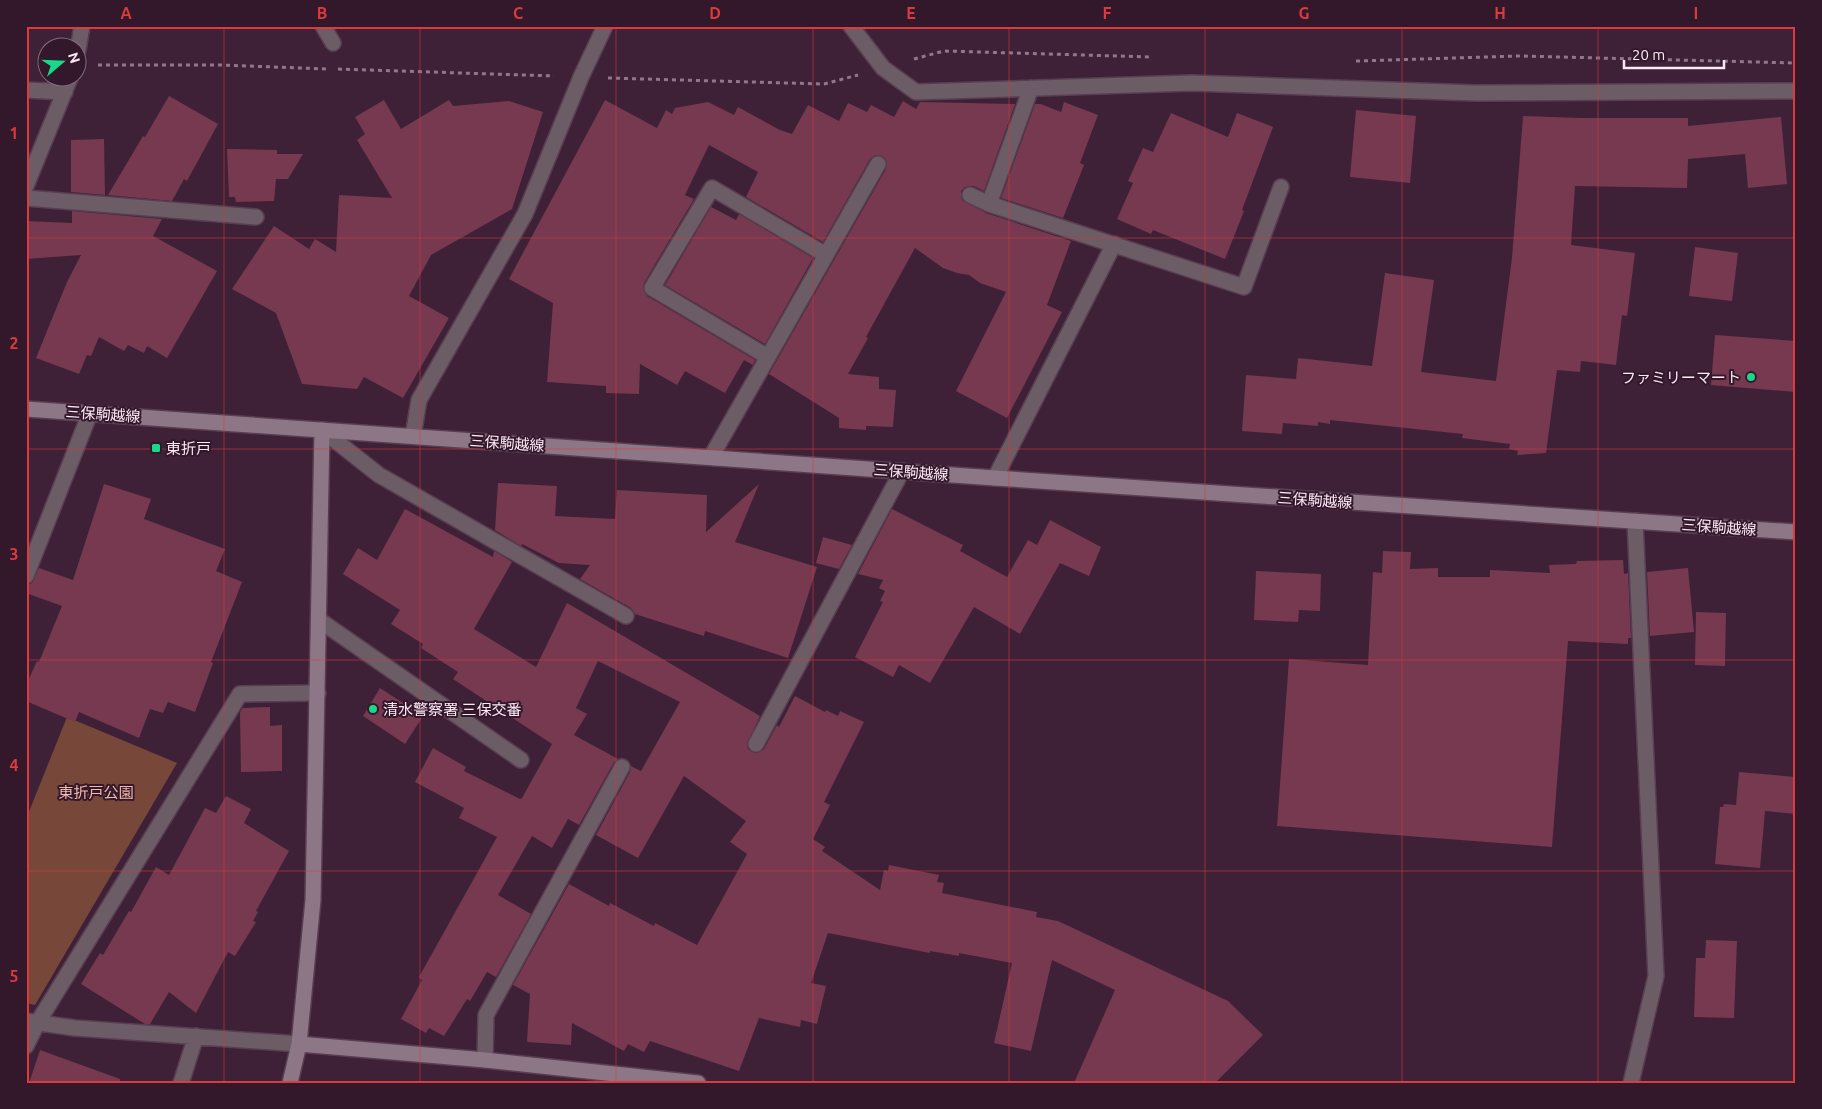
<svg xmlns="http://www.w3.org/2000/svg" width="1822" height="1109" viewBox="0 0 1822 1109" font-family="Ubuntu,'Noto Sans JP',sans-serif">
<rect width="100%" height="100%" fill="#3e2136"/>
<path fill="#77483a" d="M 67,717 L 177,763 L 35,1005 L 26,1003 L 26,819 Z"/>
<path fill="#763950" d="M 169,96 L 218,124 L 187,181 L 184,179 L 172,201 L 108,195 L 143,136 L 145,137 Z
M 384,100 L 401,129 L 449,100 L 453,106 L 509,101 L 543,112 L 512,209 L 431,255 L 409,296 L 449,318 L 403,398 L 364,377 L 357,389 L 302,384 L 276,313 L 232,289 L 274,226 L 309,249 L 315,239 L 336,252 L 339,195 L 392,198 L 357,140 L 365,134 L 355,117 Z
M 605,100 L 657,128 L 666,110 L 672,114 L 675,108 L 708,102 L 734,115 L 738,107 L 780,130 L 792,134 L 808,105 L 839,121 L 848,103 L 867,112 L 871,105 L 894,117 L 903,101 L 916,109 L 920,102 L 1015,104 L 984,191 L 974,186 L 965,187 L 961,191 L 962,200 L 986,213 L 1071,241 L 1047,305 L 1062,312 L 1007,418 L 956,391 L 1006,292 L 980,283 L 969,275 L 957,273 L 943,268 L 915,248 L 866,337 L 868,338 L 848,374 L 879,377 L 879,389 L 896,390 L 893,427 L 866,426 L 866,430 L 839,428 L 839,418 L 769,374 L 886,169 L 886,160 L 878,155 L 874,156 L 870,159 L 823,242 L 746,197 L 758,172 L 709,145 L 685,195 L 694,199 L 644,283 L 643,288 L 647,296 L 755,360 L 753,365 L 744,360 L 725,393 L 685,371 L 677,385 L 640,364 L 639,394 L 606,393 L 606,386 L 547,382 L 553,303 L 509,279 Z
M 1064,102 L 1098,115 L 1080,163 L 1084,165 L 1063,218 L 1001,198 L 1035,104 L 1041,104 L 1061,112 Z
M 1356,110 L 1416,116 L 1410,183 L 1350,177 Z
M 1171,113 L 1228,137 L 1237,113 L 1273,127 L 1242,210 L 1244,211 L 1225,259 L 1153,230 L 1151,234 L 1117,219 L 1133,183 L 1128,181 L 1143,148 L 1153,152 Z
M 1523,116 L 1581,118 L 1688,118 L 1688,126 L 1781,117 L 1787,184 L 1748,188 L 1745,154 L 1688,159 L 1687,188 L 1575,186 L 1571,245 L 1635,253 L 1627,316 L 1622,315 L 1616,365 L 1581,361 L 1580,372 L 1557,370 L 1546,453 L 1517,455 L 1518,451 L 1509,449 L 1510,444 L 1462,438 L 1463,434 L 1330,420 L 1330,424 L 1318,422 L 1318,426 L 1283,423 L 1282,434 L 1242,431 L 1246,375 L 1296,379 L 1298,358 L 1372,366 L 1385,273 L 1434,280 L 1421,372 L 1496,381 L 1512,258 Z
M 104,139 L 105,195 L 71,192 L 71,140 Z
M 227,149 L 277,150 L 277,154 L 303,154 L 288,179 L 276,179 L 274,201 L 236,202 L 235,197 L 229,197 Z
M 711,207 L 736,220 L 739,214 L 813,258 L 765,344 L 665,285 Z
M 72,211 L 162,219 L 153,236 L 217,271 L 167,358 L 147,346 L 144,353 L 128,345 L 124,351 L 99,337 L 91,356 L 87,355 L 79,374 L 36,358 L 67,282 L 81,255 L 26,259 L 26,221 L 72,223 Z
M 1695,247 L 1738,253 L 1732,301 L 1689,296 Z
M 1715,335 L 1796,341 L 1796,392 L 1711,385 Z
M 498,483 L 557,486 L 555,516 L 615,519 L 617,490 L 707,495 L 706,532 L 759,484 L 735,542 L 817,567 L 788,658 L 705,631 L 704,636 L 635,614 L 631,608 L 580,579 L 590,565 L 559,563 L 522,544 L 521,546 L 495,530 Z
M 104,484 L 151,499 L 144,519 L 225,549 L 216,571 L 242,582 L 211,662 L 213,663 L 195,712 L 168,702 L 163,713 L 150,709 L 139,738 L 79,712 L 75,722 L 26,701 L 26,685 L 37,661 L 39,662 L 62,606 L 26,593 L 26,585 L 32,583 L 39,568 L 73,580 Z
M 405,509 L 493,557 L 494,551 L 512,562 L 474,629 L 536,667 L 567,603 L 760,716 L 747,744 L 748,749 L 752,752 L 757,753 L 764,749 L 777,725 L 779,727 L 795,696 L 825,712 L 826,710 L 838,716 L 840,711 L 864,722 L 824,802 L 830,805 L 813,839 L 825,847 L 822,851 L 880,890 L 884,870 L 888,871 L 889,865 L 939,875 L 937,882 L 944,883 L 942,893 L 1037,912 L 1036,917 L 1058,921 L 1228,1001 L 1263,1035 L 1215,1083 L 1074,1083 L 1115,990 L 1052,960 L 1031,1051 L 994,1043 L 1012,963 L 959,953 L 959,956 L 930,951 L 930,953 L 828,933 L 811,983 L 826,986 L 817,1024 L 801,1020 L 800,1027 L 759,1018 L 739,1071 L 650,1041 L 644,1052 L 628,1044 L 624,1051 L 572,1023 L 571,1045 L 527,1042 L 530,994 L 513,985 L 569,884 L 609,906 L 610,903 L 654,926 L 655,923 L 697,945 L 747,854 L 730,842 L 746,821 L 684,776 L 638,858 L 596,835 L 630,772 L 631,766 L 641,771 L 680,702 L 598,661 L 576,708 L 587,714 L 574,735 L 618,759 L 614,762 L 579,825 L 568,819 L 552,848 L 532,836 L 498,895 L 531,914 L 496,977 L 487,972 L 470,1001 L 467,999 L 444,1036 L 429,1028 L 426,1033 L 401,1019 L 422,980 L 419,977 L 497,837 L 459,818 L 464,808 L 415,782 L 433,748 L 466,767 L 464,771 L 520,799 L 522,798 L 552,744 L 453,679 L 458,672 L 421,648 L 423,644 L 391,624 L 400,610 L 343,574 L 358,548 L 377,560 Z
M 892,509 L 963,545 L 960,551 L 1007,577 L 1028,540 L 1037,545 L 1050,520 L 1101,547 L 1089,576 L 1060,563 L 1020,634 L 974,607 L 930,683 L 899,665 L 893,677 L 855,657 L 883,602 L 880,601 L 885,591 L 879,588 L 883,580 L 858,574 Z
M 823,537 L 852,545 L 839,569 L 816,563 Z
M 1383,551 L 1411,552 L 1410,569 L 1438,568 L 1438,577 L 1490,577 L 1490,570 L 1550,573 L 1549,565 L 1576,564 L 1577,561 L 1623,560 L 1624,574 L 1628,573 L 1631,638 L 1628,638 L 1628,644 L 1568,641 L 1552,847 L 1277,826 L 1289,659 L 1368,665 L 1373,572 L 1382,573 Z
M 1688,568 L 1694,632 L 1650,636 L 1647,572 Z
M 1256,571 L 1321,574 L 1320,611 L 1299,610 L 1298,622 L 1254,620 Z
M 1696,612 L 1726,613 L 1725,666 L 1695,665 Z
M 380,688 L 423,716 L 405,744 L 363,716 Z
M 270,707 L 270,726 L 282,725 L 282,771 L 241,772 L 240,712 L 243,708 Z
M 1739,772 L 1796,777 L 1796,814 L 1765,811 L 1760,868 L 1715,864 L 1720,807 L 1723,807 L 1724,804 L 1736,805 Z
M 226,796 L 251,809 L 244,823 L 289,851 L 256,911 L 258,912 L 253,921 L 256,922 L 235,956 L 228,952 L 196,1013 L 169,992 L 150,1024 L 145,1024 L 81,984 L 100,953 L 103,955 L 129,911 L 131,912 L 156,867 L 169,875 L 205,808 L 216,813 Z
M 1706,940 L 1737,941 L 1734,1018 L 1694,1017 L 1696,958 L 1705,958 Z
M 40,1050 L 120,1079 L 120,1083 L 29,1083 Z"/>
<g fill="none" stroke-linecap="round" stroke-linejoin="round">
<g stroke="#593d51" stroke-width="18">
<path id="street" d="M 323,26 L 333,43
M 851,26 L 883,68 L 916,92 L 1191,83 L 1476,93 L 1796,91
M 78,50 L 82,26
M 26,90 L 65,92
M 26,186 L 70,78
M 970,195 L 989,204 L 1244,287 L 1281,187
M 26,198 L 256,217
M 989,204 L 1031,88
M 768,357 L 652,288 L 712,188 L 826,255
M 322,430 L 379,475 L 626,616
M 413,436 L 419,400 L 525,214 L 581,77 L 605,26
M 711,457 L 878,164
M 995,478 L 1114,244
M 26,576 L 90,413
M 319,620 L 521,760
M 756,744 L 902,471
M 26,1021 L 75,1028 L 299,1044
M 26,1046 L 38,1022 L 240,694 L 318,693
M 485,1060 L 486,1015 L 622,767
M 181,1083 L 196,1036
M 1631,1083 L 1656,976 L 1635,521"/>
</g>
<g stroke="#593d51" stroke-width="18">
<path id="secondary" d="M 26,409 L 995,478 L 1796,532
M 299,1044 L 485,1060 L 698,1083
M 290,1083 L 299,1044 L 313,900 L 322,430"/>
</g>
<path stroke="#907789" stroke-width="3" stroke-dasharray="4 4" stroke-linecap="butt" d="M 914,59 L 944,51 L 1152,57
M 1356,61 L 1520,56 L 1796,63
M 98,65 L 221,65 L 327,69
M 338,69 L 554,76
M 608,78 L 824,84 L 858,75"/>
<use href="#street" stroke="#6b5c66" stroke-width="15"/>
<use href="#secondary" stroke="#8d7686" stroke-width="15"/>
</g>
<path fill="none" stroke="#da3b3d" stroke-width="1" stroke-opacity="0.55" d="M 224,26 L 224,1083M 420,26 L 420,1083M 616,26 L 616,1083M 813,26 L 813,1083M 1009,26 L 1009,1083M 1205,26 L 1205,1083M 1402,26 L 1402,1083M 1598,26 L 1598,1083M 26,238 L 1796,238M 26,449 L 1796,449M 26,660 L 1796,660M 26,871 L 1796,871"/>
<g fill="#18d989" stroke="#33182c" stroke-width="2">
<circle cx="1751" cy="377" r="5"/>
<rect x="151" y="443" width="10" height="10" rx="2.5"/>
<circle cx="373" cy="709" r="5"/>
</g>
<g text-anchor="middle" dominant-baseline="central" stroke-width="4" stroke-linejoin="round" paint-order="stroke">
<g font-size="15" fill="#fde9f6" stroke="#33182c" text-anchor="start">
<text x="1741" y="377" text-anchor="end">ファミリーマート</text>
<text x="166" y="448">東折戸</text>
<text x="383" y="709">清水警察署 三保交番</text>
</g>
<g font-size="15" fill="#fde9f6" stroke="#33182c">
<text transform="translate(103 414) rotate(4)">三保駒越線</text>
<text transform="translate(507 443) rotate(4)">三保駒越線</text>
<text transform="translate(911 472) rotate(4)">三保駒越線</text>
<text transform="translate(1315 500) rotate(4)">三保駒越線</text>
<text transform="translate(1719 527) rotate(4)">三保駒越線</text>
</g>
<g font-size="15" fill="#f5bba9" stroke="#33182c">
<text x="96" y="792">東折戸公園</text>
</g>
</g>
<rect width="1822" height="1109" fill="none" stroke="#33182c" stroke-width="55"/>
<g transform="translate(62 62) rotate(71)"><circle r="24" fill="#33182c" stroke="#846c7d"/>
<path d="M0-4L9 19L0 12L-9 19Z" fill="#18d989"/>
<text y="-8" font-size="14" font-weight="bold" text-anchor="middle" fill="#fde9f6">N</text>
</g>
<path d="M1624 60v8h100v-8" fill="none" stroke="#fde9f6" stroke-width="2.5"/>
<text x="1632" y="60" font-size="15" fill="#fde9f6" stroke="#33182c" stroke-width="4" paint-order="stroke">20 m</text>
<rect x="28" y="28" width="1766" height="1054" fill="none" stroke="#da3b3d" stroke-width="2"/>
<g font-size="16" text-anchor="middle" font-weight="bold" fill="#da3b3d">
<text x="126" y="19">A</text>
<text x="322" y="19">B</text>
<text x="518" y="19">C</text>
<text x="715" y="19">D</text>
<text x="911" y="19">E</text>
<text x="1107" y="19">F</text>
<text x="1304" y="19">G</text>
<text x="1500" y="19">H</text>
<text x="1696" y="19">I</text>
<text x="14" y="139">1</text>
<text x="14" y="349">2</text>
<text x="14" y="560">3</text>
<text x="14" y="771">4</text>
<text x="14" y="982">5</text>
</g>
</svg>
